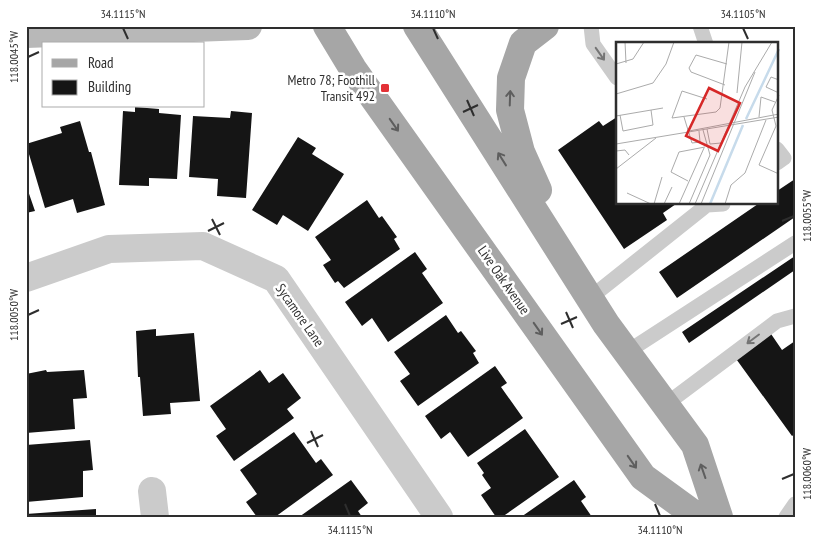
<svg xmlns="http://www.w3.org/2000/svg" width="821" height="543" viewBox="0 0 821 543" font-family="'PT Sans Narrow',sans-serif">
<rect width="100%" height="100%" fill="#fff"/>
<path fill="#151515" d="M 135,107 L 159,109 L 159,113 L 181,115 L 177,179 L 149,178 L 149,186 L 119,185 L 123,111 L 135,112 Z
M 231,111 L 252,113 L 246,198 L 217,196 L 218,179 L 189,177 L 193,116 L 230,118 Z
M 617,117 L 617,204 L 676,204 L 663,213 L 667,220 L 624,249 L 558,150 L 599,121 L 603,126 Z
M 80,121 L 89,152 L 91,152 L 105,205 L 77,213 L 73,199 L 45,208 L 26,144 L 62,133 L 60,127 Z
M 298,137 L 316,148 L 312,154 L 344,174 L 308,231 L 283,215 L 277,225 L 252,210 Z
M 795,179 L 795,217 L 677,298 L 659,272 L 758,204 L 777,204 L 777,191 Z
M 26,185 L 35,211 L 26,213 Z
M 367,200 L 379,218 L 382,216 L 397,237 L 394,239 L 400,249 L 344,288 L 338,281 L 335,283 L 323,265 L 331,260 L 315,237 Z
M 415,252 L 427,269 L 422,273 L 443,303 L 388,342 L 372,318 L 362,326 L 345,302 Z
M 795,256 L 795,270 L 689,343 L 682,332 Z
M 446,315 L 458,333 L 461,331 L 476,351 L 473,353 L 479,363 L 418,406 L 400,381 L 410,374 L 394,352 Z
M 156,329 L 156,336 L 194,333 L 200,401 L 170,403 L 171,414 L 143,416 L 140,377 L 138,377 L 136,331 Z
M 769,331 L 782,350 L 795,341 L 795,434 L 792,436 L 734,356 Z
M 495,366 L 507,383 L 501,387 L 523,418 L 468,457 L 450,432 L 441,439 L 425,416 Z
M 46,370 L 47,372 L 84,370 L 87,398 L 73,399 L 75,429 L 26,433 L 26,374 Z
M 260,370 L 269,383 L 283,373 L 301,398 L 287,409 L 294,418 L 234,461 L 216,436 L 226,429 L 210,406 Z
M 525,429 L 559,477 L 502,517 L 496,517 L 481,495 L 491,488 L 482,475 L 484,473 L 477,463 Z
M 294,432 L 316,463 L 321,459 L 333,475 L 275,517 L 257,517 L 246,502 L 257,494 L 240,470 Z
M 90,440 L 93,470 L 83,471 L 83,497 L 26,502 L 26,445 Z
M 351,480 L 368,503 L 358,511 L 362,517 L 299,517 Z
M 574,480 L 586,497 L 581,501 L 592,517 L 521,517 Z
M 96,509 L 96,517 L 26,517 L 26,514 Z"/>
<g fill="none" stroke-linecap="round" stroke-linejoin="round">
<path stroke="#cbcbcb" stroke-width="15" d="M 591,26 L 593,44 L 617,78
M 700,26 L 706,44
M 777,149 L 784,158 L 777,163
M 590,298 L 707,205 L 723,204
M 627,352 L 795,243
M 665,405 L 777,321 L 795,316
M 786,517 L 795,504"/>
<path stroke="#cbcbcb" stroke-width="28" d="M 26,278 L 109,249 L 203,246 L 276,279 L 439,517
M 152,491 L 155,517"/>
<path stroke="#b8b8b8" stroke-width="28" d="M 26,34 L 248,26"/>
<path stroke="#a6a6a6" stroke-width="28" d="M 327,26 L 353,69 L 643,477 L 698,517
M 417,26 L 606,324 L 695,445 L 719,517
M 538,190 L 521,152 L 510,110 L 511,78 L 523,43 L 545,26"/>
</g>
<defs><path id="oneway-shaft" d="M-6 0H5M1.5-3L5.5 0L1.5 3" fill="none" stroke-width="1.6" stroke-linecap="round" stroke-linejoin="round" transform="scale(1.25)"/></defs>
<g stroke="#757575">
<use href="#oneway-shaft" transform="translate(600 54) rotate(55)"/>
<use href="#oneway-shaft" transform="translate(753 339) rotate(143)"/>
</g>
<g stroke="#5e5e5e">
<use href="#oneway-shaft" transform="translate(510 98) rotate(-88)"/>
<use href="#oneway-shaft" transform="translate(394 125) rotate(55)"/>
<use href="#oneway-shaft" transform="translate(502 159) rotate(-122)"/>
<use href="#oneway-shaft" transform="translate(538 329) rotate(55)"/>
<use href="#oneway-shaft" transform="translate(632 462) rotate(55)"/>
<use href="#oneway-shaft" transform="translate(703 471) rotate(-109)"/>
</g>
<path fill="none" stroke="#2e2e2e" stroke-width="2" d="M 123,28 L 128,39M 433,28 L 438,39M 743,28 L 748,39M 28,57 L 39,52M 467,100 L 474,116M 463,112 L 478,105M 212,219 L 220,235M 782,221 L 794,216M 208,231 L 224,223M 566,312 L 573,328M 28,315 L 39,310M 561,324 L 577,317M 311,431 L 318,447M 307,443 L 323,435M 782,479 L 794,474M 345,504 L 350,516M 655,504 L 660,516"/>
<rect fill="#e33136" stroke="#fff" stroke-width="2" x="380" y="83" width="10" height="10" rx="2.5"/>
<g text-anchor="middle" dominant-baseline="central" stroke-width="5" stroke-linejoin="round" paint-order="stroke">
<g font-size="14" fill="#2e2e2e" stroke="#fff" text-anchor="end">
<text x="375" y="80">Metro 78; Foothill<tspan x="375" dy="16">Transit 492</tspan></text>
</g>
<g font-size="14" fill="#2e2e2e" stroke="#fff">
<text transform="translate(504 280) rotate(55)">Live Oak Avenue</text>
<text transform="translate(300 315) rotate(55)">Sycamore Lane</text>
</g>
</g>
<g transform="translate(616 42)">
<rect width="162" height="162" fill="#fff"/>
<path fill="none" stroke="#c7dbeb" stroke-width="2.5" d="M 130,77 L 163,7M 94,162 L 127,83"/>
<path fill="none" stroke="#ababab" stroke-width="1" d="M 9,0 L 10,21M 0,22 L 17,17 L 28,0M 163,38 L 155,35 L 150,45 L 163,51M 109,43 L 75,30 L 73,26 L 80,13 L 111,22M 121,51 L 126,0M 0,52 L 37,41 L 50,22 L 58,0M 163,53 L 156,68 L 160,84 L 143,123 L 163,132M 91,57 L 66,49 L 56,76 L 100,70 L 104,66 L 113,0M 4,73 L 7,89 L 37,83 L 35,68M 0,74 L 47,66M 68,75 L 76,101 L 84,100 L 83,89M 143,75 L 145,55 L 159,60M 91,87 L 94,102 L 105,101M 73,89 L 163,72M 0,102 L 163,75M 0,109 L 9,108 L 13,113M 0,127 L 40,96M 72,139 L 55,130 L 63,110 L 89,105M 11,151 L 35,162M 38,162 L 46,135M 48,162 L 56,145M 63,162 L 88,106M 73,162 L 94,113 L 87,88M 79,162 L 129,45 L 156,0M 85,162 L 139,30M 109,162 L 115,143 L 129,131 L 150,78"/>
<path fill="#d62828" fill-opacity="0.15" stroke="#d62828" stroke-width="2.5" d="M 93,46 L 124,61 L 102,109 L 70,94 Z"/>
<rect width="162" height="162" fill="none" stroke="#2e2e2e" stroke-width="2.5"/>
</g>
<rect width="821" height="543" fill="none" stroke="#ffffff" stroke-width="55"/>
<rect x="42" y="42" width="162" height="65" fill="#ffffff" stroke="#ababab"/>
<rect x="52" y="59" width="25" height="8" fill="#a6a6a6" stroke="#ababab"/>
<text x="88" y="68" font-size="15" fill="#2e2e2e">Road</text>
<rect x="52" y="80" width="25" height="15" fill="#151515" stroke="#ababab"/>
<text x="88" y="92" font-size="15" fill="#2e2e2e">Building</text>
<rect x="28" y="28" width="766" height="488" fill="none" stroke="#2e2e2e" stroke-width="2"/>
<g font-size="12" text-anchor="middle" fill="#2e2e2e">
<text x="123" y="18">34.1115°N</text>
<text x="433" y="18">34.1110°N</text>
<text x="743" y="18">34.1105°N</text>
<text transform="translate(14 57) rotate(-90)" y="4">118.0045°W</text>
<text transform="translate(807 216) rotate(-90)" y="4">118.0055°W</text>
<text transform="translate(14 315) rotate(-90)" y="4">118.0050°W</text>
<text transform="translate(807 474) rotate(-90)" y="4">118.0060°W</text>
<text x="350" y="534">34.1115°N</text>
<text x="660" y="534">34.1110°N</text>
</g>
</svg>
